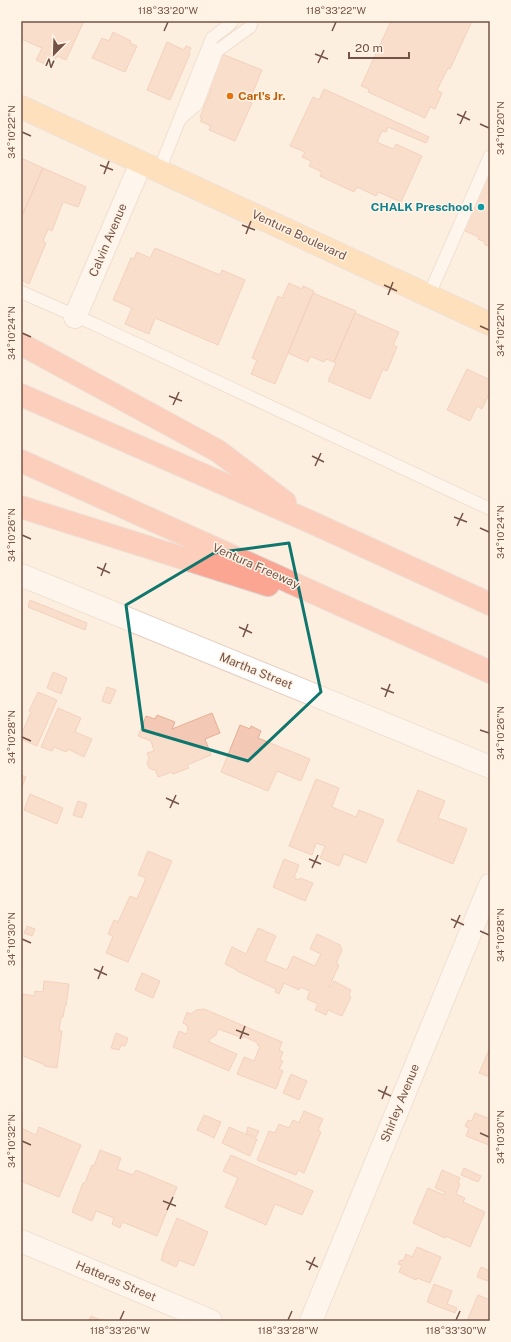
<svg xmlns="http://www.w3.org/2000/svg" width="511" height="1342" viewBox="0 0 511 1342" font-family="'Public Sans',sans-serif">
<rect width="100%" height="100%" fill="#fdefdf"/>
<path fill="#f3c9b6" stroke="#e7ae95" d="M 21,21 L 84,21 L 66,60 L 57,56 L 52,67 L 36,60 L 42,48 L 21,39 Z
M 391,21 L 472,21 L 450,69 L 448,68 L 437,90 L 442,93 L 435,109 L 430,107 L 425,118 L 368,92 L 369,89 L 361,86 Z
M 113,32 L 131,41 L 130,43 L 137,46 L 125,72 L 92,58 L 102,38 L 109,41 Z
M 167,42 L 184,50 L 186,46 L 191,48 L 189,52 L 190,54 L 170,100 L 147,90 Z
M 222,54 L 262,70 L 249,102 L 252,103 L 235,141 L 209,130 L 211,126 L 200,121 L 202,118 L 200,117 L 211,90 L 208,89 Z
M 324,89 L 429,137 L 426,143 L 388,127 L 386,132 L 382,131 L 377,142 L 393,149 L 396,144 L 422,156 L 401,202 L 378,192 L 376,196 L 357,187 L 354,192 L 320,176 L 322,172 L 309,166 L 311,161 L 302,157 L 305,152 L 290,146 L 313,97 L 319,100 Z
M 21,158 L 43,168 L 21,218 Z
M 43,168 L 86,187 L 78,207 L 63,202 L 52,231 L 48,229 L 43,241 L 46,243 L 29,284 L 21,280 L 21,218 Z
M 490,169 L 490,247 L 484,244 L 485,242 L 478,239 L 479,237 L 463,230 Z
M 155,248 L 220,275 L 222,270 L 245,280 L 218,345 L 155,318 L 149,334 L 125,324 L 132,308 L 113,300 L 131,258 L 134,259 L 137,252 L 150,258 Z
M 289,283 L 302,289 L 303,286 L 314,291 L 275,384 L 251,374 L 257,360 L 252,358 L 278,296 L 282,298 Z
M 313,293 L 356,311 L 334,362 L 326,359 L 324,362 L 310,356 L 308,362 L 288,353 Z
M 355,313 L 399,332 L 393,345 L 397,347 L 387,371 L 383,369 L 370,399 L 328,381 L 336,363 L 334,362 Z
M 467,369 L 490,380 L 490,392 L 482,409 L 477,406 L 470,421 L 447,410 Z
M 30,600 L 87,623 L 85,630 L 28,607 Z
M 53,672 L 67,678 L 61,694 L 47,688 Z
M 107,687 L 116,690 L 110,704 L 102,701 Z
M 38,692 L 57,700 L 37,746 L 21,739 L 21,735 L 31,712 L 29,711 Z
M 58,708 L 81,718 L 75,732 L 92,739 L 84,757 L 68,749 L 66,752 L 54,747 L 52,751 L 41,747 Z
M 212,713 L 220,733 L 205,739 L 211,755 L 187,765 L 189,768 L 173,774 L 172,772 L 158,777 L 155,769 L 153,770 L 149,768 L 147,763 L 149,759 L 147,753 L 154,751 L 151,741 L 138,736 L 146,716 L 155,719 L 157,715 L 175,722 L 172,729 Z
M 240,725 L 250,729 L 251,726 L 261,731 L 258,738 L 310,759 L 301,781 L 277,771 L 268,791 L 221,772 Z
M 21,775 L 26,777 L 21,789 Z
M 316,779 L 339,788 L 332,807 L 356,817 L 359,810 L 384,820 L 366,863 L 344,854 L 339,866 L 320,858 L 325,846 L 316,843 L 312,855 L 289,846 Z
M 418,790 L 445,801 L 438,818 L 467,829 L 453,864 L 397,841 Z
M 30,794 L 63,808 L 57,824 L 24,810 Z
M 78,801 L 87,804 L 82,818 L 73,815 Z
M 148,851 L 172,861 L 128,962 L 106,953 L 113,936 L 108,934 L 114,920 L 118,922 L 130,896 L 137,899 L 146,878 L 138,875 Z
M 284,859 L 299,865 L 294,878 L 299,880 L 300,878 L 313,883 L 305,901 L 273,887 Z
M 27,926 L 35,929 L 32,936 L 24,933 Z
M 258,928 L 276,936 L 265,961 L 287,970 L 293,956 L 315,966 L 321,954 L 310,949 L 317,934 L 340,945 L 342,950 L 336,964 L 339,965 L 329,987 L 331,987 L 334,981 L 351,990 L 349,995 L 351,997 L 342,1016 L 328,1010 L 326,1015 L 315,1010 L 318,1004 L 307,999 L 310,991 L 300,987 L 299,990 L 284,983 L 279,994 L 275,992 L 276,989 L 237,971 L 237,970 L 225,964 L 232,947 L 246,954 Z
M 142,973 L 160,981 L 153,998 L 135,990 Z
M 44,981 L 69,984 L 66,1006 L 65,1006 L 63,1017 L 61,1017 L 59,1031 L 62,1031 L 57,1068 L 44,1066 L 45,1065 L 21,1055 L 21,998 L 22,999 L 23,994 L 34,996 L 35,991 L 43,992 Z
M 204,1009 L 282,1042 L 279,1050 L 283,1052 L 280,1060 L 283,1061 L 279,1069 L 283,1071 L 276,1089 L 237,1074 L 244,1057 L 254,1061 L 260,1046 L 257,1045 L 258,1043 L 243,1036 L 243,1038 L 218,1029 L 216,1035 L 210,1039 L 209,1042 L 237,1054 L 229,1071 L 173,1047 L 179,1031 L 186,1034 L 188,1030 L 187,1025 L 183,1023 L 187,1012 L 191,1014 L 196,1010 Z
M 116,1033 L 128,1038 L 125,1046 L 121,1045 L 119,1050 L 111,1048 Z
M 490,1048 L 490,1077 L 479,1073 Z
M 291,1074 L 307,1081 L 299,1100 L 283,1093 Z
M 304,1111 L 323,1119 L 318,1130 L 321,1132 L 304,1173 L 298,1170 L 296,1175 L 257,1160 L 269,1131 L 275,1133 L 279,1124 L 289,1128 L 293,1120 L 299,1123 Z
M 475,1113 L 490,1119 L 490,1148 L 488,1147 L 489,1145 L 466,1136 L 469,1128 L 465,1126 L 468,1120 L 472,1121 Z
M 204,1115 L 221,1122 L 214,1138 L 197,1130 Z
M 39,1127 L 81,1145 L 59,1197 L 21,1181 L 21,1128 L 36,1135 Z
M 229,1127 L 257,1139 L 250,1156 L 222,1143 Z
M 248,1127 L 259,1131 L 256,1137 L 246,1133 Z
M 100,1150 L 121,1158 L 117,1169 L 133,1175 L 136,1170 L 177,1187 L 157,1236 L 122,1222 L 120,1228 L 112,1224 L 114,1218 L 96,1211 L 92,1221 L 72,1212 L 83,1183 L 85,1183 L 92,1165 L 94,1166 Z
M 231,1155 L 313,1191 L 302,1215 L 275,1204 L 266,1225 L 225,1207 L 238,1178 L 223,1171 Z
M 464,1168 L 481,1176 L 478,1182 L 461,1175 Z
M 442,1170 L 460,1178 L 458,1183 L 460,1184 L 456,1194 L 465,1198 L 463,1202 L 485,1212 L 470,1247 L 446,1236 L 445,1238 L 413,1223 L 428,1188 L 444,1195 L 445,1192 L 435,1188 Z
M 177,1218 L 208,1232 L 194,1266 L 179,1260 L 176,1267 L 161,1260 L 163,1255 L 162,1255 Z
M 417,1247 L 441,1257 L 430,1283 L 417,1278 L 416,1280 L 399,1272 L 402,1265 L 398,1264 L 400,1260 L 403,1261 L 406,1254 L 412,1257 Z
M 481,1267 L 490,1271 L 488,1281 L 477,1277 Z
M 434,1284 L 452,1291 L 447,1304 L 457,1308 L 455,1313 L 427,1302 Z
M 478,1295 L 490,1300 L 490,1321 L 467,1321 Z
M 91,1316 L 103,1321 L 89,1321 Z"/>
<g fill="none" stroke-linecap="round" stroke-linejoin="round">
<g stroke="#e3ccbe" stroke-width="14">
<path id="service" d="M 181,118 L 197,104 L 217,51 L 250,27 L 252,21
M 159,171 L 212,38 L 229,25 L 232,21
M 21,292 L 94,324 L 490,509
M 429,295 L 490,156"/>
</g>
<g stroke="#e3ccbe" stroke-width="24">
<path id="minor" d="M 75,317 L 141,163
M 21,575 L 490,767
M 21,1241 L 211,1321
M 311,1321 L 490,885"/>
</g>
<g stroke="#dbd2cf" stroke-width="24">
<path id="primary" d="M 21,107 L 490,324"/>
</g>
<g stroke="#dbd2cf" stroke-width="24">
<path id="motorway" d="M 21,344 L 218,451 L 285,502
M 21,395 L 313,523 L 490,604
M 21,461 L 490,672
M 21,507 L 268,585"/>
</g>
<use href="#service" stroke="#fff" stroke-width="12"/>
<use href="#minor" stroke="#fff" stroke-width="22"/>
<use href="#primary" stroke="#ffcf94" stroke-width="22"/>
<use href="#motorway" stroke="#faa693" stroke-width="22"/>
</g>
<path d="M0 0H511V1342H0ZM 289,543 L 321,692 L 248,761 L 143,730 L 126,605 L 214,553 Z" fill="#fdefdf" fill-opacity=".55" fill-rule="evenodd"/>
<path fill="none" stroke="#0f766e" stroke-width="3" stroke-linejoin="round" d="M 289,543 L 321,692 L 248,761 L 143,730 L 126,605 L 214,553 Z"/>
<path fill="none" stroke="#745346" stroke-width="1.5" d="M 164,31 L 168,22M 332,31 L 336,22M 315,54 L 328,59M 318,63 L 324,50M 457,114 L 470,120M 460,124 L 466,111M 480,124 L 489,128M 22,132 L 31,136M 100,165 L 113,170M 104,174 L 109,161M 242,225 L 255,230M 246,234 L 251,221M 384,285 L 397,291M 388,295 L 393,282M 480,326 L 489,330M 22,333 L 31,337M 169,396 L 182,401M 173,405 L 179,392M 312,456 L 324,462M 315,466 L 321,453M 454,517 L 467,522M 457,526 L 463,513M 480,528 L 489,532M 22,535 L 31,539M 97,567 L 110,573M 101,576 L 106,563M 239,627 L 252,633M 243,637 L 248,624M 381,688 L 394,693M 385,697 L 390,684M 480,730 L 489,733M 22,737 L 31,741M 166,798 L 179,804M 170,808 L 176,795M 309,859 L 321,864M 312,868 L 318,855M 451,919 L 464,925M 454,928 L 460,915M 480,931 L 489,935M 22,939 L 31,943M 94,969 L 107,975M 98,979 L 103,966M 236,1030 L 249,1035M 240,1039 L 245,1026M 378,1090 L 391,1096M 382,1099 L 387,1086M 480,1133 L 489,1137M 22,1141 L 31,1145M 163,1201 L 176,1206M 167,1210 L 173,1197M 306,1261 L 318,1267M 309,1270 L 315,1257M 120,1320 L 124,1311M 288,1320 L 292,1311M 456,1320 L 460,1311"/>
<circle fill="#e8710a" stroke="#fff3e6" stroke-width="1.5" cx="230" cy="96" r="4"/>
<circle fill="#0f9aa8" stroke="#fff3e6" stroke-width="1.5" cx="481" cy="207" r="4"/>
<g text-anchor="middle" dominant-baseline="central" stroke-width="3" stroke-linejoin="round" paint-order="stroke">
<g font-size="12" font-weight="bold" fill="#c56008" stroke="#fff3e6" text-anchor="start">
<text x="238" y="96">Carl's Jr.</text>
</g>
<g font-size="12" font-weight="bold" fill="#0d838f" stroke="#fff3e6" text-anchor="end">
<text x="473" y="207">CHALK Preschool</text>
</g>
<g font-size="12" fill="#745346" stroke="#fff3e6">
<text transform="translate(299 235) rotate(25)">Ventura Boulevard</text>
<text transform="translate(108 240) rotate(-67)">Calvin Avenue</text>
<text transform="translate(256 566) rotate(24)">Ventura Freeway</text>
<text transform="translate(256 671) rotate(22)">Martha Street</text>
<text transform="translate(400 1103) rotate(-68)">Shirley Avenue</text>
<text transform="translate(116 1281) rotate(23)">Hatteras Street</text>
</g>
</g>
<rect width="511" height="1342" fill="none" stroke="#fff3e6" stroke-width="44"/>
<g transform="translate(54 54) rotate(203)" stroke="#fff3e6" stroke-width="3" paint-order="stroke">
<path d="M0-3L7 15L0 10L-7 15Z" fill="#745346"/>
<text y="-6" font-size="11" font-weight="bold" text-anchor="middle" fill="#745346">N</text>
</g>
<path d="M349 52v6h60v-6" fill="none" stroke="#745346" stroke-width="2"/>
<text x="355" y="52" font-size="12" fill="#745346" stroke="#fff3e6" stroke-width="3" paint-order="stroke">20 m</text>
<rect x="22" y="22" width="467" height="1298" fill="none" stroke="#745346" stroke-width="1.5"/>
<g font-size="10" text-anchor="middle" fill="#745346">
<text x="168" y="14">118°33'20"W</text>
<text x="336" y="14">118°33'22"W</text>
<text transform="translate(500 128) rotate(-90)" y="4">34°10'20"N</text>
<text transform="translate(11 132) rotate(-90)" y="4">34°10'22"N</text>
<text transform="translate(500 330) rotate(-90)" y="4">34°10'22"N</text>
<text transform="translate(11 333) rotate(-90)" y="4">34°10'24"N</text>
<text transform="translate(500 532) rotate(-90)" y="4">34°10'24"N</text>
<text transform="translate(11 535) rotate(-90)" y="4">34°10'26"N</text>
<text transform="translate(500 733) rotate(-90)" y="4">34°10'26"N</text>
<text transform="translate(11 737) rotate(-90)" y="4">34°10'28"N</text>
<text transform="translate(500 935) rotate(-90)" y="4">34°10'28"N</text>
<text transform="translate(11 939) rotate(-90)" y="4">34°10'30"N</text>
<text transform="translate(500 1137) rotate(-90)" y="4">34°10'30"N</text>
<text transform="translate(11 1141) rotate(-90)" y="4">34°10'32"N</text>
<text x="120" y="1334">118°33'26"W</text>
<text x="288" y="1334">118°33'28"W</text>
<text x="456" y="1334">118°33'30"W</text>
</g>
</svg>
